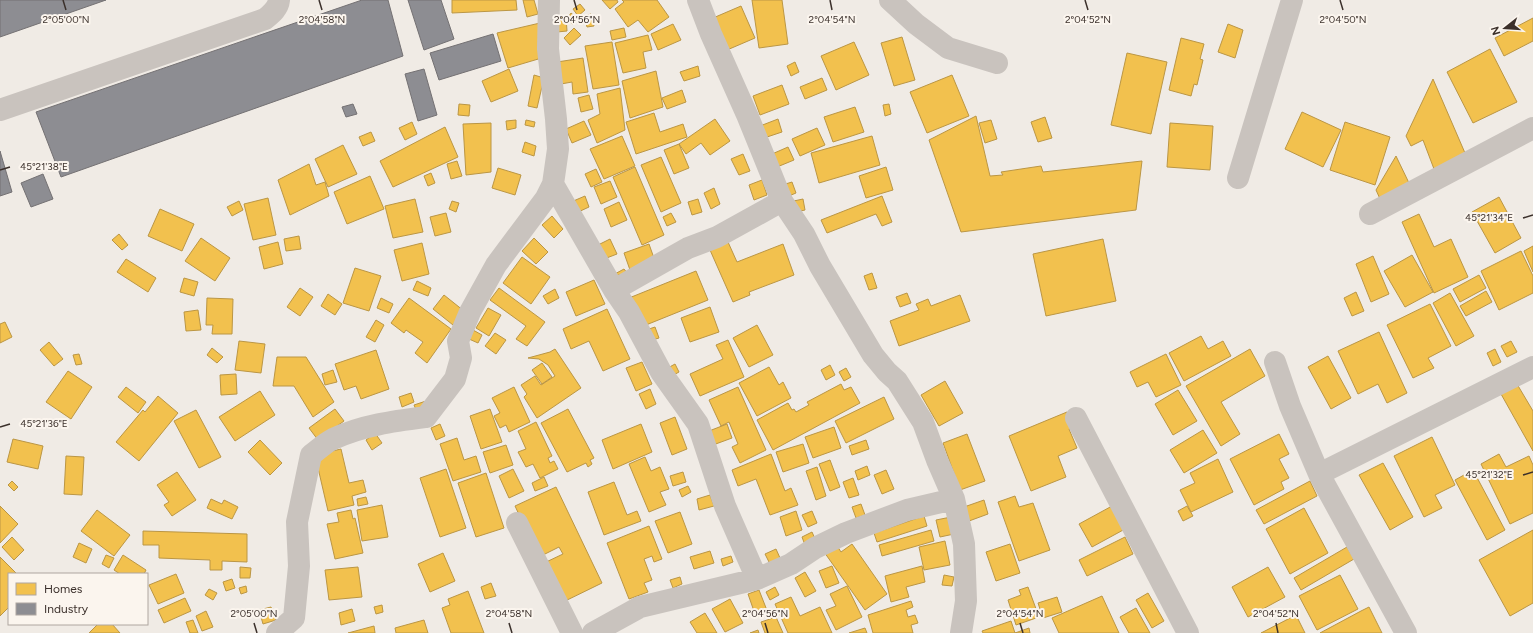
<svg xmlns="http://www.w3.org/2000/svg" width="1533" height="633" viewBox="0 0 1533 633" font-family="Figtree,sans-serif">
<rect width="100%" height="100%" fill="#f0ebe5"/>
<path fill="#f2c14e" stroke="#bb9644" d="M 452,0 L 516,0 L 517,10 L 452,13 Z
M 523,0 L 534,0 L 538,14 L 527,17 Z
M 602,0 L 617,0 L 618,2 L 610,9 Z
M 622,0 L 657,0 L 669,17 L 648,32 L 638,20 L 628,27 L 615,9 L 624,2 Z
M 752,0 L 782,0 L 788,44 L 759,48 Z
M 580,4 L 585,10 L 578,16 L 573,9 Z
M 741,6 L 755,38 L 727,50 L 713,18 Z
M 571,13 L 578,19 L 573,25 L 567,19 Z
M 591,14 L 594,26 L 587,27 L 584,16 Z
M 566,17 L 567,31 L 557,32 L 555,18 Z
M 1533,18 L 1533,41 L 1504,56 L 1495,38 Z
M 540,23 L 545,57 L 508,68 L 497,33 Z
M 673,24 L 681,40 L 658,50 L 651,34 Z
M 1228,24 L 1243,30 L 1235,58 L 1218,52 Z
M 574,28 L 581,35 L 570,45 L 564,38 Z
M 624,28 L 626,37 L 612,40 L 610,31 Z
M 648,35 L 652,50 L 643,52 L 646,68 L 623,73 L 615,43 Z
M 902,37 L 915,80 L 894,86 L 881,43 Z
M 1181,38 L 1204,44 L 1200,59 L 1203,60 L 1197,85 L 1194,84 L 1191,96 L 1169,90 Z
M 612,42 L 619,85 L 593,89 L 585,46 Z
M 854,42 L 869,75 L 836,90 L 821,56 Z
M 1490,49 L 1517,102 L 1473,123 L 1447,72 Z
M 1127,53 L 1167,62 L 1151,134 L 1111,125 Z
M 583,58 L 588,92 L 573,94 L 572,82 L 561,84 L 557,62 Z
M 795,62 L 799,72 L 791,76 L 787,66 Z
M 698,66 L 700,76 L 684,81 L 680,72 Z
M 509,69 L 518,91 L 491,102 L 482,81 Z
M 656,71 L 663,107 L 630,118 L 622,81 Z
M 534,75 L 544,78 L 537,108 L 528,106 Z
M 952,75 L 969,116 L 927,133 L 910,92 Z
M 822,78 L 827,90 L 805,99 L 800,87 Z
M 1433,79 L 1465,153 L 1434,169 L 1423,140 L 1411,146 L 1406,136 Z
M 782,85 L 789,104 L 760,115 L 753,96 Z
M 620,88 L 625,130 L 597,143 L 588,120 L 600,114 L 597,94 Z
M 682,90 L 686,102 L 667,109 L 662,98 Z
M 589,95 L 593,109 L 581,112 L 578,98 Z
M 459,104 L 470,105 L 469,116 L 458,115 Z
M 889,104 L 891,114 L 885,116 L 883,105 Z
M 855,107 L 864,132 L 833,142 L 824,117 Z
M 1302,112 L 1341,130 L 1323,167 L 1285,149 Z
M 654,113 L 660,132 L 683,124 L 687,137 L 636,154 L 626,122 Z
M 976,116 L 990,176 L 1003,175 L 1001,172 L 1041,166 L 1043,172 L 1142,161 L 1136,210 L 961,232 L 929,140 Z
M 1045,117 L 1052,138 L 1038,142 L 1031,122 Z
M 715,119 L 730,141 L 710,155 L 701,143 L 686,154 L 679,144 Z
M 778,119 L 782,132 L 764,138 L 760,126 Z
M 516,120 L 516,128 L 507,130 L 506,121 Z
M 526,120 L 535,122 L 534,127 L 525,125 Z
M 991,120 L 997,139 L 985,143 L 979,123 Z
M 584,121 L 591,135 L 572,143 L 566,129 Z
M 412,122 L 417,134 L 405,140 L 399,128 Z
M 1345,122 L 1390,137 L 1375,185 L 1330,170 Z
M 491,123 L 491,172 L 466,175 L 463,124 Z
M 1170,123 L 1213,126 L 1210,170 L 1167,167 Z
M 445,127 L 458,157 L 393,187 L 380,161 Z
M 817,128 L 825,145 L 800,156 L 792,139 Z
M 371,132 L 375,141 L 363,146 L 359,137 Z
M 622,136 L 635,166 L 604,179 L 590,149 Z
M 872,136 L 880,165 L 819,183 L 811,153 Z
M 525,142 L 536,146 L 534,156 L 522,152 Z
M 679,144 L 689,168 L 674,174 L 664,150 Z
M 343,145 L 357,174 L 328,187 L 315,159 Z
M 788,147 L 794,160 L 777,167 L 772,154 Z
M 743,154 L 750,171 L 739,175 L 731,159 Z
M 1396,156 L 1409,183 L 1381,201 L 1376,190 Z
M 661,157 L 681,203 L 661,212 L 641,165 Z
M 457,161 L 462,176 L 451,179 L 447,164 Z
M 309,164 L 316,185 L 325,182 L 329,196 L 290,215 L 278,180 Z
M 635,167 L 664,235 L 642,245 L 613,177 Z
M 886,167 L 893,190 L 866,198 L 859,176 Z
M 498,168 L 521,175 L 515,195 L 492,188 Z
M 596,169 L 602,182 L 591,187 L 585,174 Z
M 431,173 L 435,183 L 428,186 L 424,176 Z
M 370,176 L 384,209 L 347,224 L 334,192 Z
M 762,180 L 767,195 L 754,200 L 749,185 Z
M 610,181 L 617,197 L 601,204 L 594,187 Z
M 792,182 L 796,193 L 784,198 L 779,186 Z
M 714,188 L 720,204 L 711,209 L 704,193 Z
M 585,196 L 589,207 L 576,213 L 571,202 Z
M 882,196 L 892,222 L 882,226 L 876,214 L 827,233 L 821,220 Z
M 1499,197 L 1521,238 L 1495,253 L 1472,212 Z
M 268,198 L 276,235 L 253,240 L 244,204 Z
M 415,199 L 423,232 L 393,238 L 385,206 Z
M 698,199 L 702,212 L 692,215 L 688,202 Z
M 803,199 L 805,210 L 792,213 L 789,202 Z
M 239,201 L 243,210 L 232,216 L 227,207 Z
M 452,201 L 459,203 L 456,212 L 449,209 Z
M 619,202 L 627,220 L 611,227 L 604,209 Z
M 160,209 L 194,224 L 182,251 L 148,236 Z
M 446,213 L 451,232 L 435,236 L 430,217 Z
M 671,213 L 676,222 L 667,226 L 663,217 Z
M 1419,214 L 1434,247 L 1451,239 L 1468,277 L 1434,293 L 1402,222 Z
M 552,216 L 563,229 L 554,238 L 542,225 Z
M 119,234 L 128,245 L 122,250 L 112,240 Z
M 299,236 L 301,249 L 286,251 L 284,239 Z
M 201,238 L 230,258 L 215,281 L 185,261 Z
M 534,238 L 548,252 L 536,264 L 522,251 Z
M 610,239 L 617,254 L 604,259 L 598,245 Z
M 1103,239 L 1116,301 L 1046,316 L 1033,254 Z
M 278,242 L 283,264 L 264,269 L 259,247 Z
M 728,242 L 737,262 L 783,244 L 794,275 L 749,292 L 750,295 L 733,302 L 710,250 Z
M 422,243 L 429,274 L 402,281 L 394,250 Z
M 649,244 L 655,261 L 630,270 L 624,253 Z
M 1533,246 L 1533,272 L 1524,251 Z
M 1521,251 L 1533,276 L 1533,293 L 1499,310 L 1481,271 Z
M 1412,255 L 1433,292 L 1405,307 L 1384,271 Z
M 1373,256 L 1389,294 L 1371,302 L 1356,264 Z
M 522,257 L 550,277 L 531,304 L 503,283 Z
M 126,259 L 156,278 L 148,292 L 117,272 Z
M 355,268 L 381,276 L 369,311 L 343,303 Z
M 624,269 L 628,274 L 611,276 Z
M 696,271 L 708,300 L 641,327 L 629,298 Z
M 872,273 L 877,288 L 869,290 L 864,276 Z
M 1479,275 L 1486,288 L 1460,302 L 1453,289 Z
M 184,278 L 198,282 L 194,296 L 180,292 Z
M 594,280 L 605,304 L 576,316 L 566,292 Z
M 417,281 L 431,288 L 428,296 L 413,290 Z
M 300,288 L 313,297 L 300,316 L 287,307 Z
M 499,288 L 545,322 L 527,346 L 516,339 L 526,326 L 490,300 Z
M 555,289 L 559,298 L 548,304 L 543,296 Z
M 1486,291 L 1492,302 L 1466,316 L 1460,306 Z
M 1356,292 L 1364,311 L 1352,316 L 1344,298 Z
M 907,293 L 911,303 L 900,307 L 896,297 Z
M 1450,293 L 1474,336 L 1456,346 L 1433,303 Z
M 328,294 L 342,304 L 335,315 L 321,306 Z
M 444,295 L 464,311 L 453,325 L 433,309 Z
M 960,295 L 970,321 L 899,346 L 890,321 L 919,310 L 916,304 L 928,299 L 931,306 Z
M 207,298 L 233,299 L 232,334 L 212,334 L 213,325 L 206,325 Z
M 381,298 L 393,304 L 389,313 L 377,308 Z
M 409,298 L 451,329 L 427,363 L 415,353 L 423,342 L 406,330 L 404,333 L 391,323 Z
M 1430,304 L 1451,346 L 1428,358 L 1434,368 L 1413,378 L 1387,325 Z
M 710,307 L 719,332 L 690,342 L 681,318 Z
M 488,308 L 501,315 L 489,336 L 476,328 Z
M 607,309 L 630,359 L 603,371 L 589,341 L 571,349 L 563,329 Z
M 198,310 L 201,330 L 186,331 L 184,312 Z
M 376,320 L 384,325 L 375,342 L 366,337 Z
M 5,322 L 12,337 L 0,343 L 0,324 Z
M 757,325 L 773,355 L 749,367 L 733,338 Z
M 655,327 L 659,338 L 649,341 L 646,330 Z
M 473,330 L 482,335 L 478,343 L 469,339 Z
M 1379,332 L 1407,393 L 1387,403 L 1378,384 L 1358,394 L 1338,351 Z
M 495,333 L 506,340 L 496,354 L 485,346 Z
M 1201,336 L 1208,349 L 1223,341 L 1231,356 L 1184,381 L 1169,353 Z
M 728,340 L 744,377 L 700,396 L 690,374 L 723,359 L 716,345 Z
M 239,341 L 265,344 L 261,373 L 235,370 Z
M 1511,341 L 1517,352 L 1507,357 L 1501,346 Z
M 49,342 L 63,359 L 54,366 L 40,350 Z
M 212,348 L 223,357 L 217,363 L 207,355 Z
M 555,349 L 581,388 L 537,418 L 524,397 L 527,394 L 521,385 L 535,376 L 541,385 L 555,376 L 548,365 L 539,359 L 528,358 L 550,352 Z
M 1250,349 L 1265,376 L 1221,402 L 1240,434 L 1221,446 L 1186,386 Z
M 1495,349 L 1501,362 L 1493,366 L 1487,353 Z
M 376,350 L 389,389 L 361,399 L 356,386 L 344,390 L 335,364 Z
M 79,354 L 82,364 L 76,365 L 73,355 Z
M 1166,354 L 1181,385 L 1156,397 L 1148,382 L 1137,387 L 1130,372 Z
M 1328,356 L 1351,398 L 1331,409 L 1308,367 Z
M 277,357 L 306,357 L 334,402 L 313,417 L 294,386 L 273,386 Z
M 642,362 L 652,384 L 636,391 L 626,368 Z
M 542,363 L 552,377 L 542,384 L 532,370 Z
M 675,364 L 679,372 L 670,377 L 666,369 Z
M 830,365 L 835,375 L 826,380 L 821,370 Z
M 769,367 L 779,385 L 783,382 L 791,398 L 757,416 L 739,383 Z
M 846,368 L 851,377 L 844,381 L 839,372 Z
M 333,370 L 337,382 L 325,385 L 322,374 Z
M 68,371 L 92,387 L 71,419 L 46,402 Z
M 236,374 L 237,394 L 221,395 L 220,375 Z
M 945,381 L 963,413 L 939,426 L 921,395 Z
M 841,384 L 844,390 L 851,387 L 860,403 L 773,450 L 757,420 L 788,403 L 792,410 L 794,409 L 796,412 L 809,405 L 807,402 Z
M 1517,384 L 1533,411 L 1533,451 L 1501,394 Z
M 126,387 L 146,402 L 138,413 L 118,397 Z
M 514,387 L 530,422 L 509,432 L 506,425 L 500,428 L 494,416 L 500,413 L 492,398 Z
M 738,387 L 766,450 L 740,463 L 732,447 L 738,444 L 729,422 L 721,426 L 709,400 Z
M 650,389 L 656,404 L 646,409 L 639,394 Z
M 1178,390 L 1197,421 L 1173,435 L 1155,404 Z
M 260,391 L 275,415 L 235,441 L 219,417 Z
M 411,393 L 414,402 L 402,407 L 399,397 Z
M 158,396 L 178,413 L 139,461 L 116,442 L 143,410 L 145,412 Z
M 884,397 L 894,419 L 846,443 L 835,421 Z
M 426,401 L 417,412 L 414,405 Z
M 335,409 L 344,421 L 318,440 L 309,428 Z
M 490,409 L 502,442 L 481,449 L 470,416 Z
M 568,409 L 594,458 L 590,460 L 592,464 L 588,467 L 586,463 L 567,472 L 541,423 Z
M 196,410 L 221,457 L 199,468 L 174,421 Z
M 1067,412 L 1074,428 L 1069,429 L 1077,448 L 1058,456 L 1066,477 L 1031,491 L 1009,436 Z
M 675,417 L 687,449 L 672,455 L 660,423 Z
M 536,422 L 552,456 L 548,458 L 550,463 L 554,461 L 558,469 L 540,478 L 533,464 L 526,467 L 518,452 L 526,449 L 518,431 Z
M 440,424 L 445,436 L 436,440 L 431,428 Z
M 641,424 L 652,452 L 613,469 L 602,440 Z
M 727,424 L 732,438 L 713,445 L 709,431 Z
M 834,427 L 841,448 L 813,458 L 805,437 Z
M 1203,430 L 1217,453 L 1184,473 L 1170,450 Z
M 375,433 L 382,443 L 372,450 L 366,440 Z
M 967,434 L 985,481 L 960,490 L 943,443 Z
M 1279,434 L 1289,454 L 1279,459 L 1289,478 L 1281,482 L 1284,489 L 1254,505 L 1230,459 Z
M 1432,437 L 1455,485 L 1435,495 L 1442,508 L 1424,517 L 1394,456 Z
M 457,438 L 464,460 L 476,456 L 481,472 L 453,481 L 440,444 Z
M 13,439 L 43,446 L 38,469 L 7,462 Z
M 260,440 L 282,463 L 270,475 L 248,452 Z
M 866,440 L 869,449 L 852,455 L 849,446 Z
M 803,444 L 809,463 L 783,472 L 776,452 Z
M 506,445 L 513,465 L 490,473 L 483,452 Z
M 341,449 L 349,483 L 363,480 L 366,492 L 352,496 L 354,505 L 328,511 L 315,455 Z
M 771,454 L 785,491 L 791,488 L 798,505 L 770,515 L 756,479 L 738,486 L 732,470 Z
M 1499,454 L 1506,467 L 1529,456 L 1533,465 L 1533,513 L 1510,524 L 1481,464 Z
M 66,456 L 84,457 L 82,495 L 64,494 Z
M 645,457 L 651,471 L 660,467 L 669,489 L 660,492 L 666,505 L 649,512 L 629,464 Z
M 1218,459 L 1233,492 L 1191,512 L 1180,490 L 1195,483 L 1190,473 Z
M 830,460 L 840,487 L 830,491 L 819,464 Z
M 1383,463 L 1413,517 L 1390,530 L 1359,475 Z
M 867,466 L 870,475 L 858,480 L 855,471 Z
M 817,467 L 826,496 L 816,500 L 806,471 Z
M 446,469 L 466,528 L 440,537 L 420,478 Z
M 513,469 L 524,491 L 509,498 L 499,476 Z
M 886,470 L 894,489 L 882,494 L 874,475 Z
M 1473,470 L 1505,530 L 1487,540 L 1455,480 Z
M 177,472 L 196,500 L 172,516 L 164,505 L 169,502 L 157,485 Z
M 683,472 L 686,482 L 673,486 L 670,476 Z
M 486,473 L 504,528 L 476,537 L 458,483 Z
M 544,477 L 548,486 L 535,491 L 532,483 Z
M 853,478 L 859,495 L 849,498 L 843,482 Z
M 12,481 L 18,487 L 14,491 L 8,485 Z
M 1310,481 L 1317,496 L 1264,524 L 1256,510 Z
M 614,482 L 627,515 L 637,511 L 641,521 L 604,535 L 588,492 Z
M 688,486 L 691,492 L 682,497 L 679,490 Z
M 556,487 L 602,583 L 561,603 L 542,564 L 563,554 L 559,547 L 539,557 L 515,506 Z
M 710,495 L 714,506 L 699,510 L 697,499 Z
M 1015,496 L 1019,507 L 1033,503 L 1050,550 L 1019,561 L 998,502 Z
M 366,497 L 368,504 L 358,506 L 357,499 Z
M 211,499 L 222,504 L 224,500 L 238,507 L 232,519 L 207,508 Z
M 984,500 L 988,514 L 969,521 L 964,507 Z
M 861,504 L 865,515 L 856,518 L 852,507 Z
M 382,505 L 388,537 L 362,541 L 357,510 Z
M 0,506 L 18,524 L 0,543 Z
M 1112,506 L 1125,529 L 1092,547 L 1079,524 Z
M 1187,506 L 1193,516 L 1183,521 L 1178,511 Z
M 1304,508 L 1328,553 L 1290,574 L 1266,529 Z
M 97,510 L 130,535 L 114,556 L 81,531 Z
M 351,510 L 353,519 L 355,518 L 363,553 L 335,559 L 327,524 L 339,522 L 337,513 Z
M 796,511 L 802,530 L 786,536 L 780,517 Z
M 812,511 L 817,523 L 808,527 L 802,515 Z
M 680,512 L 692,544 L 668,553 L 655,521 Z
M 924,516 L 927,526 L 877,542 L 874,533 Z
M 951,517 L 954,534 L 940,537 L 936,520 Z
M 649,526 L 662,559 L 654,562 L 652,556 L 644,559 L 652,580 L 644,583 L 648,592 L 629,599 L 607,543 Z
M 931,530 L 934,541 L 882,556 L 879,545 Z
M 1533,530 L 1533,603 L 1510,616 L 1479,560 Z
M 143,531 L 247,534 L 247,562 L 222,561 L 222,570 L 210,570 L 210,560 L 159,558 L 159,545 L 143,545 Z
M 812,532 L 816,541 L 805,545 L 802,537 Z
M 12,537 L 24,550 L 14,560 L 2,547 Z
M 1125,537 L 1133,554 L 1087,576 L 1079,560 Z
M 834,541 L 841,552 L 852,544 L 887,594 L 865,610 L 822,549 Z
M 945,541 L 950,565 L 924,570 L 919,547 Z
M 79,543 L 92,549 L 86,563 L 73,557 Z
M 1010,544 L 1020,573 L 996,581 L 986,552 Z
M 1347,547 L 1354,559 L 1301,590 L 1294,578 Z
M 776,549 L 780,558 L 770,564 L 765,554 Z
M 710,551 L 714,563 L 694,569 L 690,557 Z
M 443,553 L 455,581 L 430,592 L 418,564 Z
M 106,555 L 114,558 L 109,568 L 102,564 Z
M 123,555 L 146,570 L 144,574 L 120,574 L 114,570 Z
M 731,556 L 733,562 L 723,566 L 721,559 Z
M 0,557 L 17,574 L 9,574 L 9,607 L 0,616 Z
M 832,566 L 839,583 L 826,588 L 819,571 Z
M 922,566 L 925,582 L 906,587 L 909,597 L 891,602 L 885,576 Z
M 240,567 L 251,568 L 250,578 L 240,578 Z
M 358,567 L 362,597 L 329,600 L 325,570 Z
M 1268,567 L 1285,597 L 1248,617 L 1232,587 Z
M 805,572 L 816,591 L 805,597 L 795,578 Z
M 176,574 L 184,593 L 158,604 L 149,585 Z
M 944,575 L 954,577 L 952,586 L 942,585 Z
M 1340,575 L 1358,609 L 1317,630 L 1299,596 Z
M 680,577 L 682,584 L 673,588 L 670,580 Z
M 232,579 L 235,588 L 226,591 L 223,582 Z
M 491,583 L 496,596 L 485,599 L 481,587 Z
M 246,586 L 247,592 L 241,594 L 239,588 Z
M 847,586 L 862,617 L 836,630 L 826,610 L 836,606 L 830,594 Z
M 775,587 L 779,595 L 770,600 L 766,592 Z
M 1028,587 L 1039,617 L 1016,625 L 1008,600 L 1021,595 L 1019,590 Z
M 209,589 L 217,593 L 213,600 L 205,595 Z
M 759,590 L 768,613 L 756,617 L 748,594 Z
M 468,591 L 484,633 L 451,633 L 442,608 L 450,605 L 448,599 Z
M 1148,593 L 1164,621 L 1152,628 L 1136,600 Z
M 1102,596 L 1119,633 L 1059,633 L 1052,618 Z
M 791,597 L 800,616 L 820,607 L 832,633 L 788,633 L 775,604 Z
M 1057,597 L 1062,612 L 1043,618 L 1038,603 Z
M 185,598 L 191,611 L 164,623 L 158,610 Z
M 730,599 L 743,623 L 725,632 L 712,609 Z
M 911,601 L 913,607 L 906,610 L 908,617 L 915,615 L 918,623 L 911,625 L 913,633 L 873,633 L 868,615 Z
M 382,605 L 383,612 L 376,614 L 374,607 Z
M 271,607 L 276,620 L 263,624 L 259,610 Z
M 1369,607 L 1382,633 L 1320,633 L 1361,611 Z
M 1136,608 L 1150,633 L 1129,633 L 1120,617 Z
M 352,609 L 355,621 L 341,625 L 339,613 Z
M 206,611 L 213,627 L 202,631 L 196,616 Z
M 705,613 L 717,633 L 697,633 L 690,622 Z
M 1296,615 L 1305,633 L 1261,633 Z
M 776,617 L 783,633 L 765,633 L 761,622 Z
M 193,620 L 198,633 L 190,633 L 186,622 Z
M 424,620 L 428,633 L 396,633 L 395,628 Z
M 1011,621 L 1015,633 L 1029,628 L 1030,633 L 983,633 L 982,631 Z
M 98,624 L 112,624 L 120,633 L 89,633 Z
M 374,626 L 375,633 L 348,633 Z
M 865,628 L 867,633 L 849,633 Z
M 758,630 L 759,633 L 750,633 Z"/>
<path fill="#8d8d92" stroke="#747173" d="M 0,0 L 106,0 L 0,37 Z
M 362,0 L 388,0 L 403,56 L 61,177 L 36,112 Z
M 408,0 L 441,0 L 454,39 L 424,50 Z
M 493,34 L 501,61 L 439,80 L 430,53 Z
M 424,69 L 437,115 L 418,121 L 405,74 Z
M 353,104 L 357,114 L 346,117 L 342,107 Z
M 0,151 L 12,192 L 0,196 Z
M 43,174 L 53,199 L 31,207 L 21,183 Z"/>
<g fill="none" stroke-linecap="round" stroke-linejoin="round">
<path stroke="#c9c3be" stroke-width="22" d="M 698,0 L 711,34 L 748,117 L 782,201 L 804,234 L 820,266 L 873,355 L 887,372 L 897,381 L 923,422 L 937,460 L 954,499 L 964,544 L 966,601 L 961,633
M 890,0 L 916,24 L 948,48 L 997,63
M 0,110 L 265,19 C 271,14 278,9 279,0
M 1238,178 L 1292,0
M 553,184 L 614,290 L 629,312 L 661,372 L 698,424 L 725,506 L 757,579 L 791,564 L 815,548 L 846,533 L 907,510 L 954,499
M 1370,214 L 1533,128
M 614,290 L 688,248 L 717,237 L 782,201
M 1275,362 L 1290,406 L 1319,474 L 1406,633
M 1076,418 L 1188,633
M 1319,474 L 1533,367
M 517,523 L 572,633
M 277,633 L 294,618 L 299,566 L 297,522 L 311,455 C 318,450 325,443 333,439 C 363,425 395,421 426,417 L 455,379 L 461,358 L 458,341 L 470,312 L 496,265 L 546,198 L 553,184 L 558,149 L 556,119 L 548,49 L 549,0
M 593,633 L 640,607 L 757,579"/>
</g>
<path fill="none" stroke="#3b302b" stroke-width="1.5" d="M 63,0 L 66,10M 319,0 L 322,10M 574,0 L 577,10M 830,0 L 832,10M 1085,0 L 1088,10M 1340,0 L 1343,10M 0,170 L 10,167M 1523,218 L 1533,215M 0,427 L 10,424M 1523,475 L 1533,472M 254,623 L 257,633M 509,623 L 512,633M 765,623 L 768,633M 1020,623 L 1023,633M 1276,623 L 1278,633"/>
<g font-size="10" text-anchor="middle" fill="#3b302b" stroke="#fbf5ee" stroke-width="4" stroke-linejoin="round" paint-order="stroke">
<text x="66" y="23">2°05'00"N</text>
<text x="322" y="23">2°04'58"N</text>
<text x="577" y="23">2°04'56"N</text>
<text x="832" y="23">2°04'54"N</text>
<text x="1088" y="23">2°04'52"N</text>
<text x="1343" y="23">2°04'50"N</text>
<text x="44" y="170">45°21'38"E</text>
<text x="1489" y="221">45°21'34"E</text>
<text x="44" y="427">45°21'36"E</text>
<text x="1489" y="478">45°21'32"E</text>
<text x="254" y="617">2°05'00"N</text>
<text x="509" y="617">2°04'58"N</text>
<text x="765" y="617">2°04'56"N</text>
<text x="1020" y="617">2°04'54"N</text>
<text x="1276" y="617">2°04'52"N</text>
</g>
<rect x="8" y="573" width="140" height="52" fill="#fbf5ee" stroke="#aea6a0"/>
<rect x="16" y="583" width="20" height="12" fill="#f2c14e" stroke="#aea6a0"/>
<text x="44" y="593" font-size="12" fill="#3b302b">Homes</text>
<rect x="16" y="603" width="20" height="12" fill="#8d8d92" stroke="#aea6a0"/>
<text x="44" y="613" font-size="12" fill="#3b302b">Industry</text>
<g transform="translate(1505 28) rotate(253)" stroke="#fbf5ee" stroke-width="3" paint-order="stroke">
<path d="M0-3L7 15L0 10L-7 15Z" fill="#3b302b"/>
<text y="-6" font-size="11" font-weight="bold" text-anchor="middle" fill="#3b302b">N</text>
</g>
</svg>
